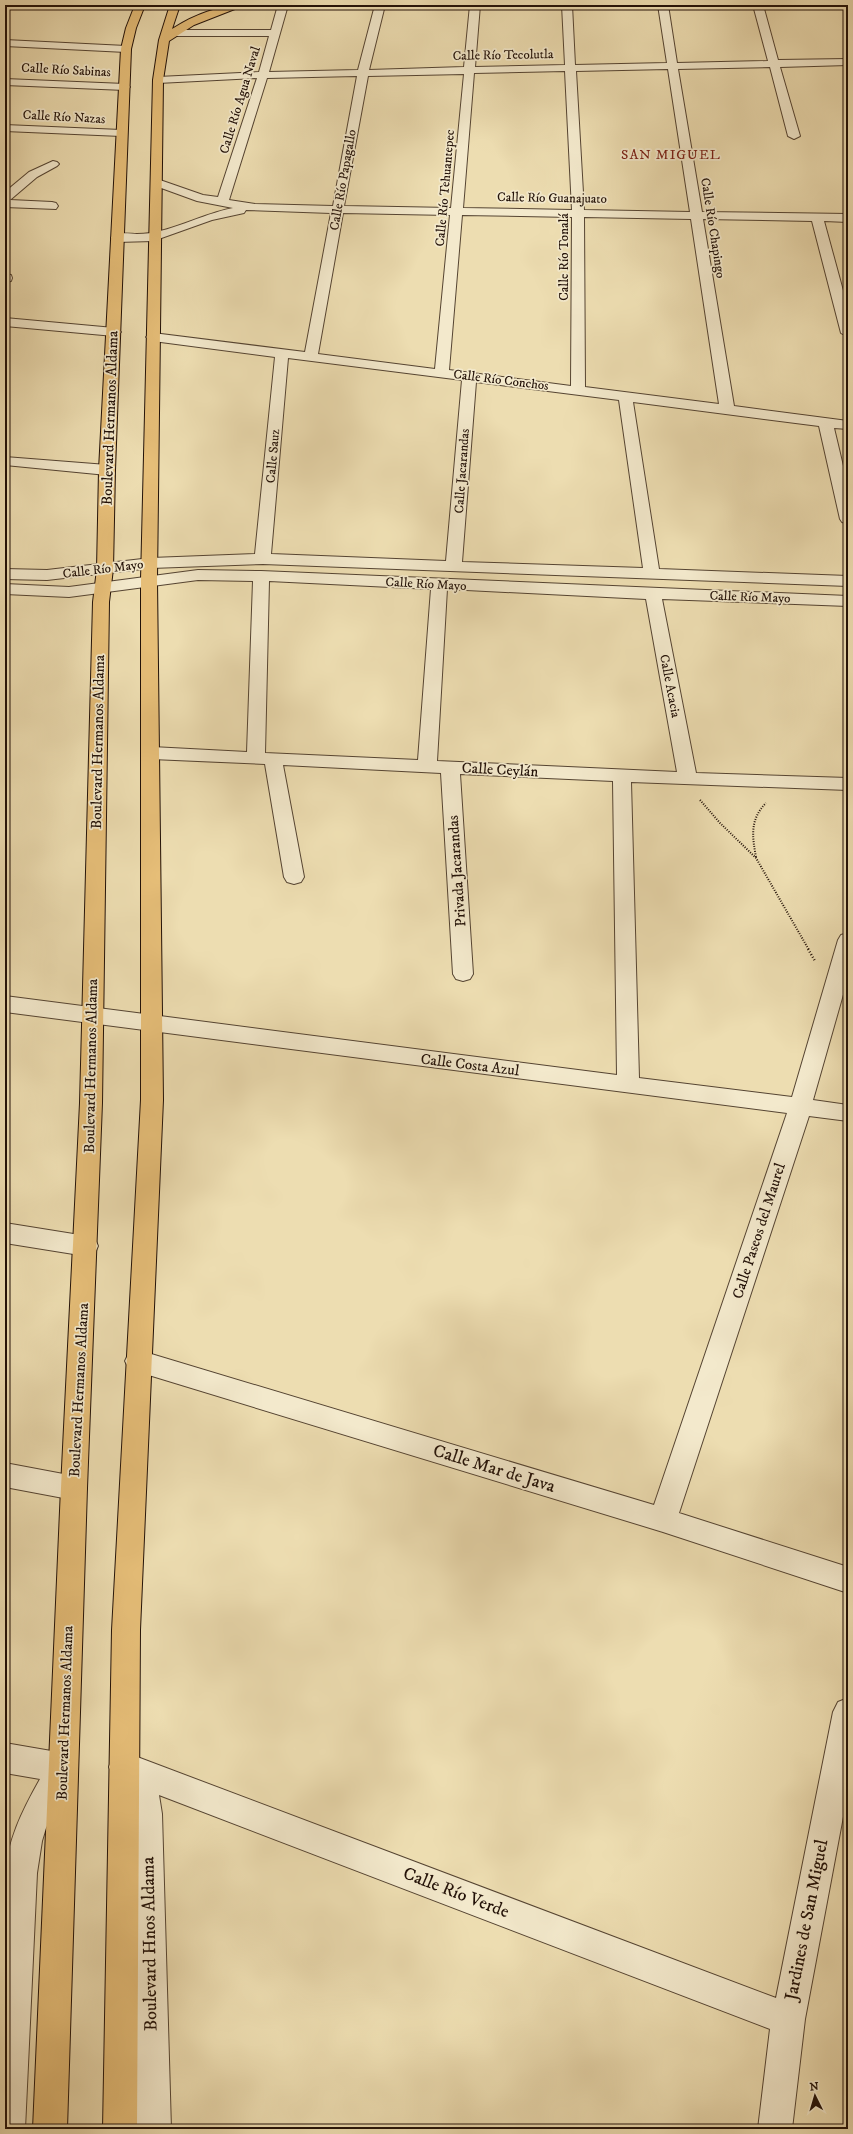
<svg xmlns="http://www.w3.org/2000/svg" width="853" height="2134" viewBox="0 0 853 2134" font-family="'IM FELL DW Pica',serif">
<rect width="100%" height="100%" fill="#edddb1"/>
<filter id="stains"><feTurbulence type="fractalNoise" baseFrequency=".005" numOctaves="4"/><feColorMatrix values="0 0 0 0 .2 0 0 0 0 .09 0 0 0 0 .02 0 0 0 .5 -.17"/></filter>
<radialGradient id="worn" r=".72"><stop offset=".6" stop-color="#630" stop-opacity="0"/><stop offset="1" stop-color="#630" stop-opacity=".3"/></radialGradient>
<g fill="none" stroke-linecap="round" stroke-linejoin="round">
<g stroke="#554432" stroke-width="2">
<path id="minor" d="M 278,5 L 288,5 L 269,72 L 358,70 L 375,5 L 385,5 L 369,70 L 464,67 L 470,5 L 480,5 L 475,67 L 565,65 L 562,5 L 572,5 L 575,65 L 667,63 L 658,5 L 668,5 L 677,63 L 768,61 L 753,5 L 763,5 L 778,60 L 848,59 L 848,65 L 780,67 L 800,136 L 794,139 L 788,136 L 770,67 L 678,69 L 702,212 L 848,214 L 848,222 L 824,221 L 848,309 L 848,337 L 841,333 L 812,221 L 703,219 L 734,406 L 848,421 L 848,429 L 834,428 L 848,487 L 848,524 L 842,522 L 840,519 L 819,426 L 633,402 L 659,569 L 848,576 L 848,586 L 263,564 L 151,568 L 47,580 L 5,579 L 5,569 L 47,570 L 151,558 L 255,554 L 275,357 L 153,341 L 146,337 L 153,333 L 305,352 L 331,213 L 246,210 L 244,213 L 212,220 L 153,241 L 117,242 L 111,238 C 115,231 130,234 137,234 C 169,234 201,214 233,208 L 197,201 L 153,185 L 151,183 L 157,179 L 203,195 L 218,197 L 257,78 L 158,83 L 153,80 L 158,77 L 259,72 L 269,36 L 173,36 L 168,33 L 173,30 L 271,30 ZM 668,69 L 690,212 L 584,210 L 576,71 ZM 565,71 L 572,210 L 463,208 L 474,73 ZM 464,74 L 451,208 L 344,206 L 368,76 ZM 357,76 L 333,206 L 255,204 L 229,200 L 267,78 ZM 343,213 L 450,215 L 435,369 L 318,354 ZM 462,215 L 572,217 L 571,386 L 449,370 ZM 584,217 L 691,219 L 719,404 L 585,387 ZM 288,358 L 462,380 L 446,561 L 271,554 ZM 476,382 L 619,400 L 643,568 L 462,562 Z
M 5,40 L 126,46 L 131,49 L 126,52 L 5,46 Z
M 5,79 L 125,84 L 130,87 L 125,90 L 5,85 Z
M 5,125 L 121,130 L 127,133 L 121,136 L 5,131 Z
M 53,161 L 57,162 L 59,164 L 57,166 L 37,177 L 10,200 L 52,202 L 56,203 L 58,206 L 56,209 L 5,207 L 5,192 L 29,172 Z
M 5,274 L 11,275 L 12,278 L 11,281 L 5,282 Z
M 5,318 L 114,328 L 121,332 L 114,336 L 5,326 Z
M 5,457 L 107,465 L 112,467 L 115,470 L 112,473 L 107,475 L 5,465 Z
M 198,570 L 261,571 L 848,596 L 848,606 L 662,599 L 696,773 L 848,778 L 848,790 L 631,782 L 639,1078 L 792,1097 L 838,940 L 841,935 L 848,933 L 848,977 L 813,1100 L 848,1105 L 848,1121 L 809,1116 L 679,1513 L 848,1567 L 848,1593 L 663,1532 L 129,1369 L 125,1361 L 129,1353 L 138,1350 L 654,1505 L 787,1113 L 5,1012 L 5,996 L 617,1075 L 613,781 L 460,774 L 473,974 L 470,979 L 463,981 L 456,979 L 453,974 L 441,773 L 283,765 L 304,877 L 301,882 L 294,884 L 287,882 L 284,877 L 265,764 L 152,759 L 146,757 L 143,753 L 146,749 L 152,747 L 247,752 L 253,581 L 198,580 L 69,597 L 5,594 L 5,584 L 69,587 ZM 269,581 L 431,589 L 418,760 L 265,753 ZM 447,589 L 646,599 L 677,772 L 437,761 Z
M 5,1223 L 86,1236 L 95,1239 L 98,1246 L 95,1253 L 86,1256 L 5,1243 Z
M 5,1463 L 74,1476 L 84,1479 L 87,1488 L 84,1497 L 74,1500 L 5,1487 Z
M 848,1698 L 848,1790 L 805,2019 L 792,2129 L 758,2129 L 770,2029 L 159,1795 L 162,1814 L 171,2129 L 137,2129 L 132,1814 C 129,1789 117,1788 109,1767 L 113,1756 L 124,1752 L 776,1998 L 833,1712 L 838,1702 Z
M 5,1743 L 63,1753 L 74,1757 L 78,1768 L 46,1828 L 42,1841 L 37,1873 L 25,2129 L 5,2129 L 5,1878 C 7,1841 22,1811 40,1779 L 5,1773 Z"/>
</g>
<g stroke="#221108" stroke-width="2">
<path id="major" d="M 6,5 L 122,5 L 117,8 L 11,8 Z
M 135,5 L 145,5 L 136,28 L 131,49 L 115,470 L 113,569 L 109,602 L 102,1103 L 87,1488 L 67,2129 L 33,2129 L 61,1488 L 80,1103 L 93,602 L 97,569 L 99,470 L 121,49 L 126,28 Z
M 170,5 L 180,5 L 172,29 C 194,15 219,5 245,5 L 194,25 L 169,41 L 163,80 L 157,580 L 163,1100 L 140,1630 L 137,2129 L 103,2129 L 112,1630 L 141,1100 L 141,580 L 153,80 L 159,40 Z"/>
</g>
<path stroke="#221108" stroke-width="2" stroke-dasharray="1 1.5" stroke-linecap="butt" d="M 700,800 L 720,823 L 756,858 L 809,950
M 756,857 C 752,836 750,819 766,803"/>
<path stroke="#221108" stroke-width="2.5" stroke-dasharray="1 2" stroke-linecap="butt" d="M 808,949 L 815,961"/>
<use href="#minor" fill="#f3e9cc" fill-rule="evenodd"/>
<use href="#major" fill="#e6be78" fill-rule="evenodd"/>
</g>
<g text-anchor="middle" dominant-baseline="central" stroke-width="3.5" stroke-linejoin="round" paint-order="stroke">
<g font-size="13" fill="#221108" stroke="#f3e9cc">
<text transform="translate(503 55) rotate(-1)">Calle Río Tecolutla</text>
<text transform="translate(66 70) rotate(3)">Calle Río Sabinas</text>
<text transform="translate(240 100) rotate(-73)">Calle Río Agua Naval</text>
<text transform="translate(64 117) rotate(3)">Calle Río Nazas</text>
<text transform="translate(343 180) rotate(-80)">Calle Río Papagallo</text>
<text transform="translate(445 188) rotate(-85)">Calle Río Tehuantepec</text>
<text transform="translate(552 198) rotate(1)">Calle Río Guanajuato</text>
<text transform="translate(713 228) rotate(81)">Calle Río Chapingo</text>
<text transform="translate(564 257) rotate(-90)">Calle Río Tonalá</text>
<text transform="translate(501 380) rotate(7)">Calle Río Conchos</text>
<text transform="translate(273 456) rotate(-85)">Calle Sauz</text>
<text transform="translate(462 471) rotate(-86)">Calle Jacarandas</text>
<text transform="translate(103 569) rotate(-7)">Calle Río Mayo</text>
<text transform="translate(426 584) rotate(3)">Calle Río Mayo</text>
<text transform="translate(750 597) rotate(2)">Calle Río Mayo</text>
<text transform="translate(670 686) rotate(79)">Calle Acacia</text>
</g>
<g font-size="14" letter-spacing="1" fill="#7a1f14" stroke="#f3e9cc">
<text x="671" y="155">SAN MIGUEL</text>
</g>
<g font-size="15" fill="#221108" stroke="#f3e9cc">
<text transform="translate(110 418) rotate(-88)">Boulevard Hermanos Aldama</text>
<text transform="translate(98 742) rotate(-89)">Boulevard Hermanos Aldama</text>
<text transform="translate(500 770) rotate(3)">Calle Ceylán</text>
<text transform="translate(457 871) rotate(-94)">Privada Jacarandas</text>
<text transform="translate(470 1065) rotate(7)">Calle Costa Azul</text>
<text transform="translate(91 1066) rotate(-89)">Boulevard Hermanos Aldama</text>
<text transform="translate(759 1231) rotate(-72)">Calle Paseos del Maurel</text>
<text transform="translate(79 1390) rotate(-87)">Boulevard Hermanos Aldama</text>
<text transform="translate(65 1713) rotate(-88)">Boulevard Hermanos Aldama</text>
</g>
<g font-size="18" fill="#221108" stroke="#f3e9cc">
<text transform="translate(494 1469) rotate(17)">Calle Mar de Java</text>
<text transform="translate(456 1893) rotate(21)">Calle Río Verde</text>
<text transform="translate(807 1920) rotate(-79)">Jardines de San Miguel</text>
<text transform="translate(150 1944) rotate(-91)">Boulevard Hnos Aldama</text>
</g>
</g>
<rect width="853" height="2134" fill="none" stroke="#edddb1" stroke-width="20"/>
<rect x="6" y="6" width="841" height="2122" fill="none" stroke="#221108" stroke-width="2"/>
<rect x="10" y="10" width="833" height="2114" fill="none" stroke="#221108"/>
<g transform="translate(815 2096) rotate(355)" stroke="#f3e9cc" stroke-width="3" paint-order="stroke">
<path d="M0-3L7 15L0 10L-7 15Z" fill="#221108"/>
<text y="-6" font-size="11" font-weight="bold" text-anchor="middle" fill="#221108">N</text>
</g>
<rect width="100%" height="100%" filter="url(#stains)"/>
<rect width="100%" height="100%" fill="url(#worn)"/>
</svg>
